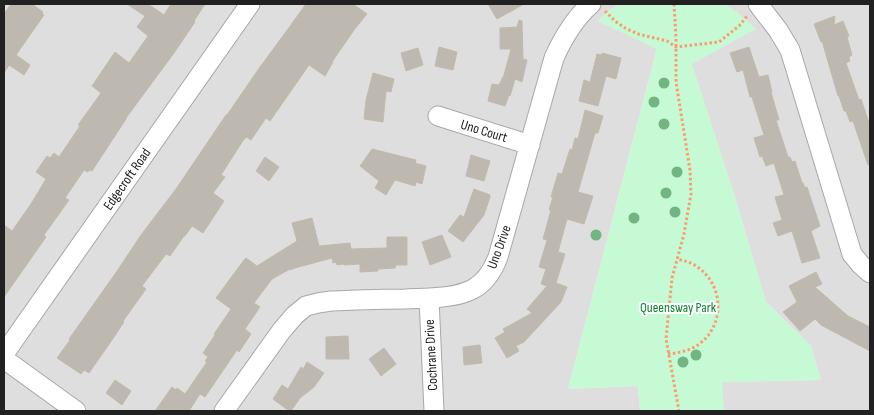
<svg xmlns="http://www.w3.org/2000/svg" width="874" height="415" viewBox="0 0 874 415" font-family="'Sofia Sans Condensed',sans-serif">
<rect width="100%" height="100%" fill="#f1f0e7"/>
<path fill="#dfdede" d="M 4,4 L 620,4 L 610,10 L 598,21 L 657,48 L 568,389 L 638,386 L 640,411 L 4,411 Z
M 724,4 L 870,4 L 870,411 L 724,411 L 721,382 L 821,380 L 811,346 L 766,302 L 734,194 L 691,63 L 755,29 L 737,12 Z"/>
<path fill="#c5fad5" d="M 620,4 L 724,4 L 737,12 L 756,29 L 692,64 L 734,194 L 766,302 L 811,346 L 821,380 L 722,382 L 724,411 L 640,411 L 638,386 L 568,389 L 657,49 L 598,21 L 610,10 Z"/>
<path fill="#beb9b0" stroke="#c3baa9" d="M 11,4 L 32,4 L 43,12 L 42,13 L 44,15 L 16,55 L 30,65 L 24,75 L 9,65 L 4,73 L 4,14 Z
M 127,4 L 148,4 L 164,15 L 171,4 L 205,4 L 194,21 L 195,22 L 174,53 L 126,118 L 126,119 L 92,171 L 89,170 L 88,172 L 84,170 L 65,198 L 69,200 L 44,235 L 46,237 L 4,297 L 4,225 L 12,231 L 31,204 L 46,179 L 36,172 L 47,156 L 50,158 L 54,153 L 59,157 L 80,126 L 78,125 L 101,93 L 92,86 L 115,52 L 129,63 L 148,36 L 137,27 L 145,16 Z
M 306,4 L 353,4 L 367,14 L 354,30 L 332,62 L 333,62 L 325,76 L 309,65 L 270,121 L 266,118 L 251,140 L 247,137 L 244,139 L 221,175 L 225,177 L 213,193 L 224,201 L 203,233 L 192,226 L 185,236 L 184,236 L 170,256 L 166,254 L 142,286 L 146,289 L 123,321 L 124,322 L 112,340 L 89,373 L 84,370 L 81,374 L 57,358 L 70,340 L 69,339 L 115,274 L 141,235 L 176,189 L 226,115 L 227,115 L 260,67 L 288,29 Z
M 488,4 L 524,4 L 497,19 Z
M 835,16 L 834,25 L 843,21 L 849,36 L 847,37 L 852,55 L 849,57 L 850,61 L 846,63 L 859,100 L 861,99 L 870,126 L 870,164 L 868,165 L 853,121 L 850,122 L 846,111 L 844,111 L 839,96 L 838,96 L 822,41 L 821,42 L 814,24 Z
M 519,20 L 522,21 L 523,59 L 527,60 L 522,82 L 515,79 L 510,96 L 509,95 L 505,106 L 488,101 L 492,84 L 499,85 L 504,75 L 511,49 L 500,49 L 500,28 L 517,27 Z
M 439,47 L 457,52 L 453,70 L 435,66 Z
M 749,47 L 759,77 L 768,75 L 772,92 L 771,92 L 779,120 L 776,120 L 788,157 L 790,157 L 792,162 L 795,161 L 802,183 L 803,183 L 805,188 L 807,187 L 820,226 L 811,231 L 820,258 L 802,263 L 792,231 L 778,236 L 773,223 L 782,220 L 775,197 L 784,195 L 774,163 L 766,166 L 762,156 L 760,157 L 754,138 L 764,135 L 752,97 L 750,97 L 743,70 L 737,72 L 730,53 Z
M 418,48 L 423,65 L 406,71 L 401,53 Z
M 602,53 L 621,58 L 616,79 L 606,76 L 598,106 L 579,101 L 584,80 L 590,82 L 597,54 L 602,55 Z
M 373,73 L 394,79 L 391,92 L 386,91 L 383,122 L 364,119 L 366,100 Z
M 585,110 L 603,116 L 598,133 L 595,133 L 578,192 L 593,196 L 584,224 L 567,219 L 558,252 L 565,254 L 556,283 L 567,287 L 561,302 L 524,342 L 516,346 L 519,351 L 507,358 L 495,338 L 505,332 L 503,329 L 532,313 L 527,309 L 547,286 L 541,284 L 546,269 L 539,267 L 547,240 L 543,239 L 551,210 L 549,210 L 553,197 L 551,197 L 558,173 L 562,174 L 570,149 L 572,150 L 575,138 L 578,139 Z
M 372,149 L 416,160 L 415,163 L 426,166 L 422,184 L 416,182 L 415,186 L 395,180 L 386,195 L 375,188 L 379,181 L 360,166 Z
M 471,155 L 490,161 L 484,181 L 466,176 Z
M 265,157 L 279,167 L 269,181 L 256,171 Z
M 474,189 L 490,195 L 490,197 L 484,215 L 463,242 L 448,231 L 460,215 L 464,217 Z
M 312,218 L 319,246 L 350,243 L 351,249 L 387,248 L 387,237 L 407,237 L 407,265 L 396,265 L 395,268 L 378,269 L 378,271 L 360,272 L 360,264 L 344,265 L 344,264 L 337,265 L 336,262 L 333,263 L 332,258 L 295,268 L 290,270 L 290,269 L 272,279 L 254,303 L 260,307 L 245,329 L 251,334 L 239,352 L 237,350 L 205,397 L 200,394 L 189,411 L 155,411 L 172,387 L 176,390 L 177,388 L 185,394 L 207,362 L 205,361 L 208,357 L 203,353 L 215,335 L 214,334 L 231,309 L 216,298 L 244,260 L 246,258 L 257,266 L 297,241 L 292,223 Z
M 442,235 L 451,257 L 430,265 L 422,242 Z
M 816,272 L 822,284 L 815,287 L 848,316 L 870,327 L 870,351 L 821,325 L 815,319 L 800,331 L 783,312 L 797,302 L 789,286 Z
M 348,336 L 349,359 L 326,359 L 326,337 Z
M 480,345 L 482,363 L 464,365 L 463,347 Z
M 384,348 L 396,364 L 381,376 L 369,359 Z
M 307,362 L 324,373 L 314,387 L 300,398 L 291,411 L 289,411 L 273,399 L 282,385 L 288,389 L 301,367 L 303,369 Z
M 115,380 L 131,391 L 122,405 L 106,393 Z"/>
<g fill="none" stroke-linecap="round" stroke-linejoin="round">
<g stroke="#a8a8a8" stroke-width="21">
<path id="minor" d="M 758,4 L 778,30 L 790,50 L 852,254 L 861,265 L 870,273
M 438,116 L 530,145
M 429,298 L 434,411
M 4,354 L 250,4
M 4,359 L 76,411
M 224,411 L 282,330 L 295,315 L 306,306 L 318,303 L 331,301 C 356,300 380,299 405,299 C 425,298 455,299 473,289 C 486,282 493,270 498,257 L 554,58 C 563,38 574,19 591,4"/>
</g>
<path stroke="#fb9c6f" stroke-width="3" stroke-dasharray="2.5 2.5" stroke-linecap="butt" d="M 674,4 L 676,37 L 676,82 L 690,170 L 691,194 L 684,234 L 672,278 L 666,339 L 679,411
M 605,11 L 615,21 L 625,28 L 638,34 L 667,41 L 676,47 L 719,42 L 739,26 L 747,16
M 668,354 C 678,353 689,351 698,345 C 726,325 724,284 696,266 C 691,262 684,261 677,259"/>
<use href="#minor" stroke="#fff" stroke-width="19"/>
</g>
<g fill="#72b482">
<circle cx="664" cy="83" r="5.5"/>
<circle cx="654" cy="102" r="5.5"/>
<circle cx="664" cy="124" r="5.5"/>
<circle cx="677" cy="172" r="5.5"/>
<circle cx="666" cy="193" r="5.5"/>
<circle cx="675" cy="212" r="5.5"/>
<circle cx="634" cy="218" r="5.5"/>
<circle cx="596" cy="235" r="5.5"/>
<circle cx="696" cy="355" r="5.5"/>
<circle cx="683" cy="362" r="5.5"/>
</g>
<g text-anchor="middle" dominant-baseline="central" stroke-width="4" stroke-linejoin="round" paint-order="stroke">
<g font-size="14" fill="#212121" stroke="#fff">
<text transform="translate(484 131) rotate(17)">Uno Court</text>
<text transform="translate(127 179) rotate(-55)">Edgecroft Road</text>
<text transform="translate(499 247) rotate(-70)">Uno Drive</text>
<text transform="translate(431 355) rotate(-93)">Cochrane Drive</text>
</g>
<g font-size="14" fill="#0b822f" stroke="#fff">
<text x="678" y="307">Queensway Park</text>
</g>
</g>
<rect width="874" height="415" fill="none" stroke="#212121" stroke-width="10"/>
</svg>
